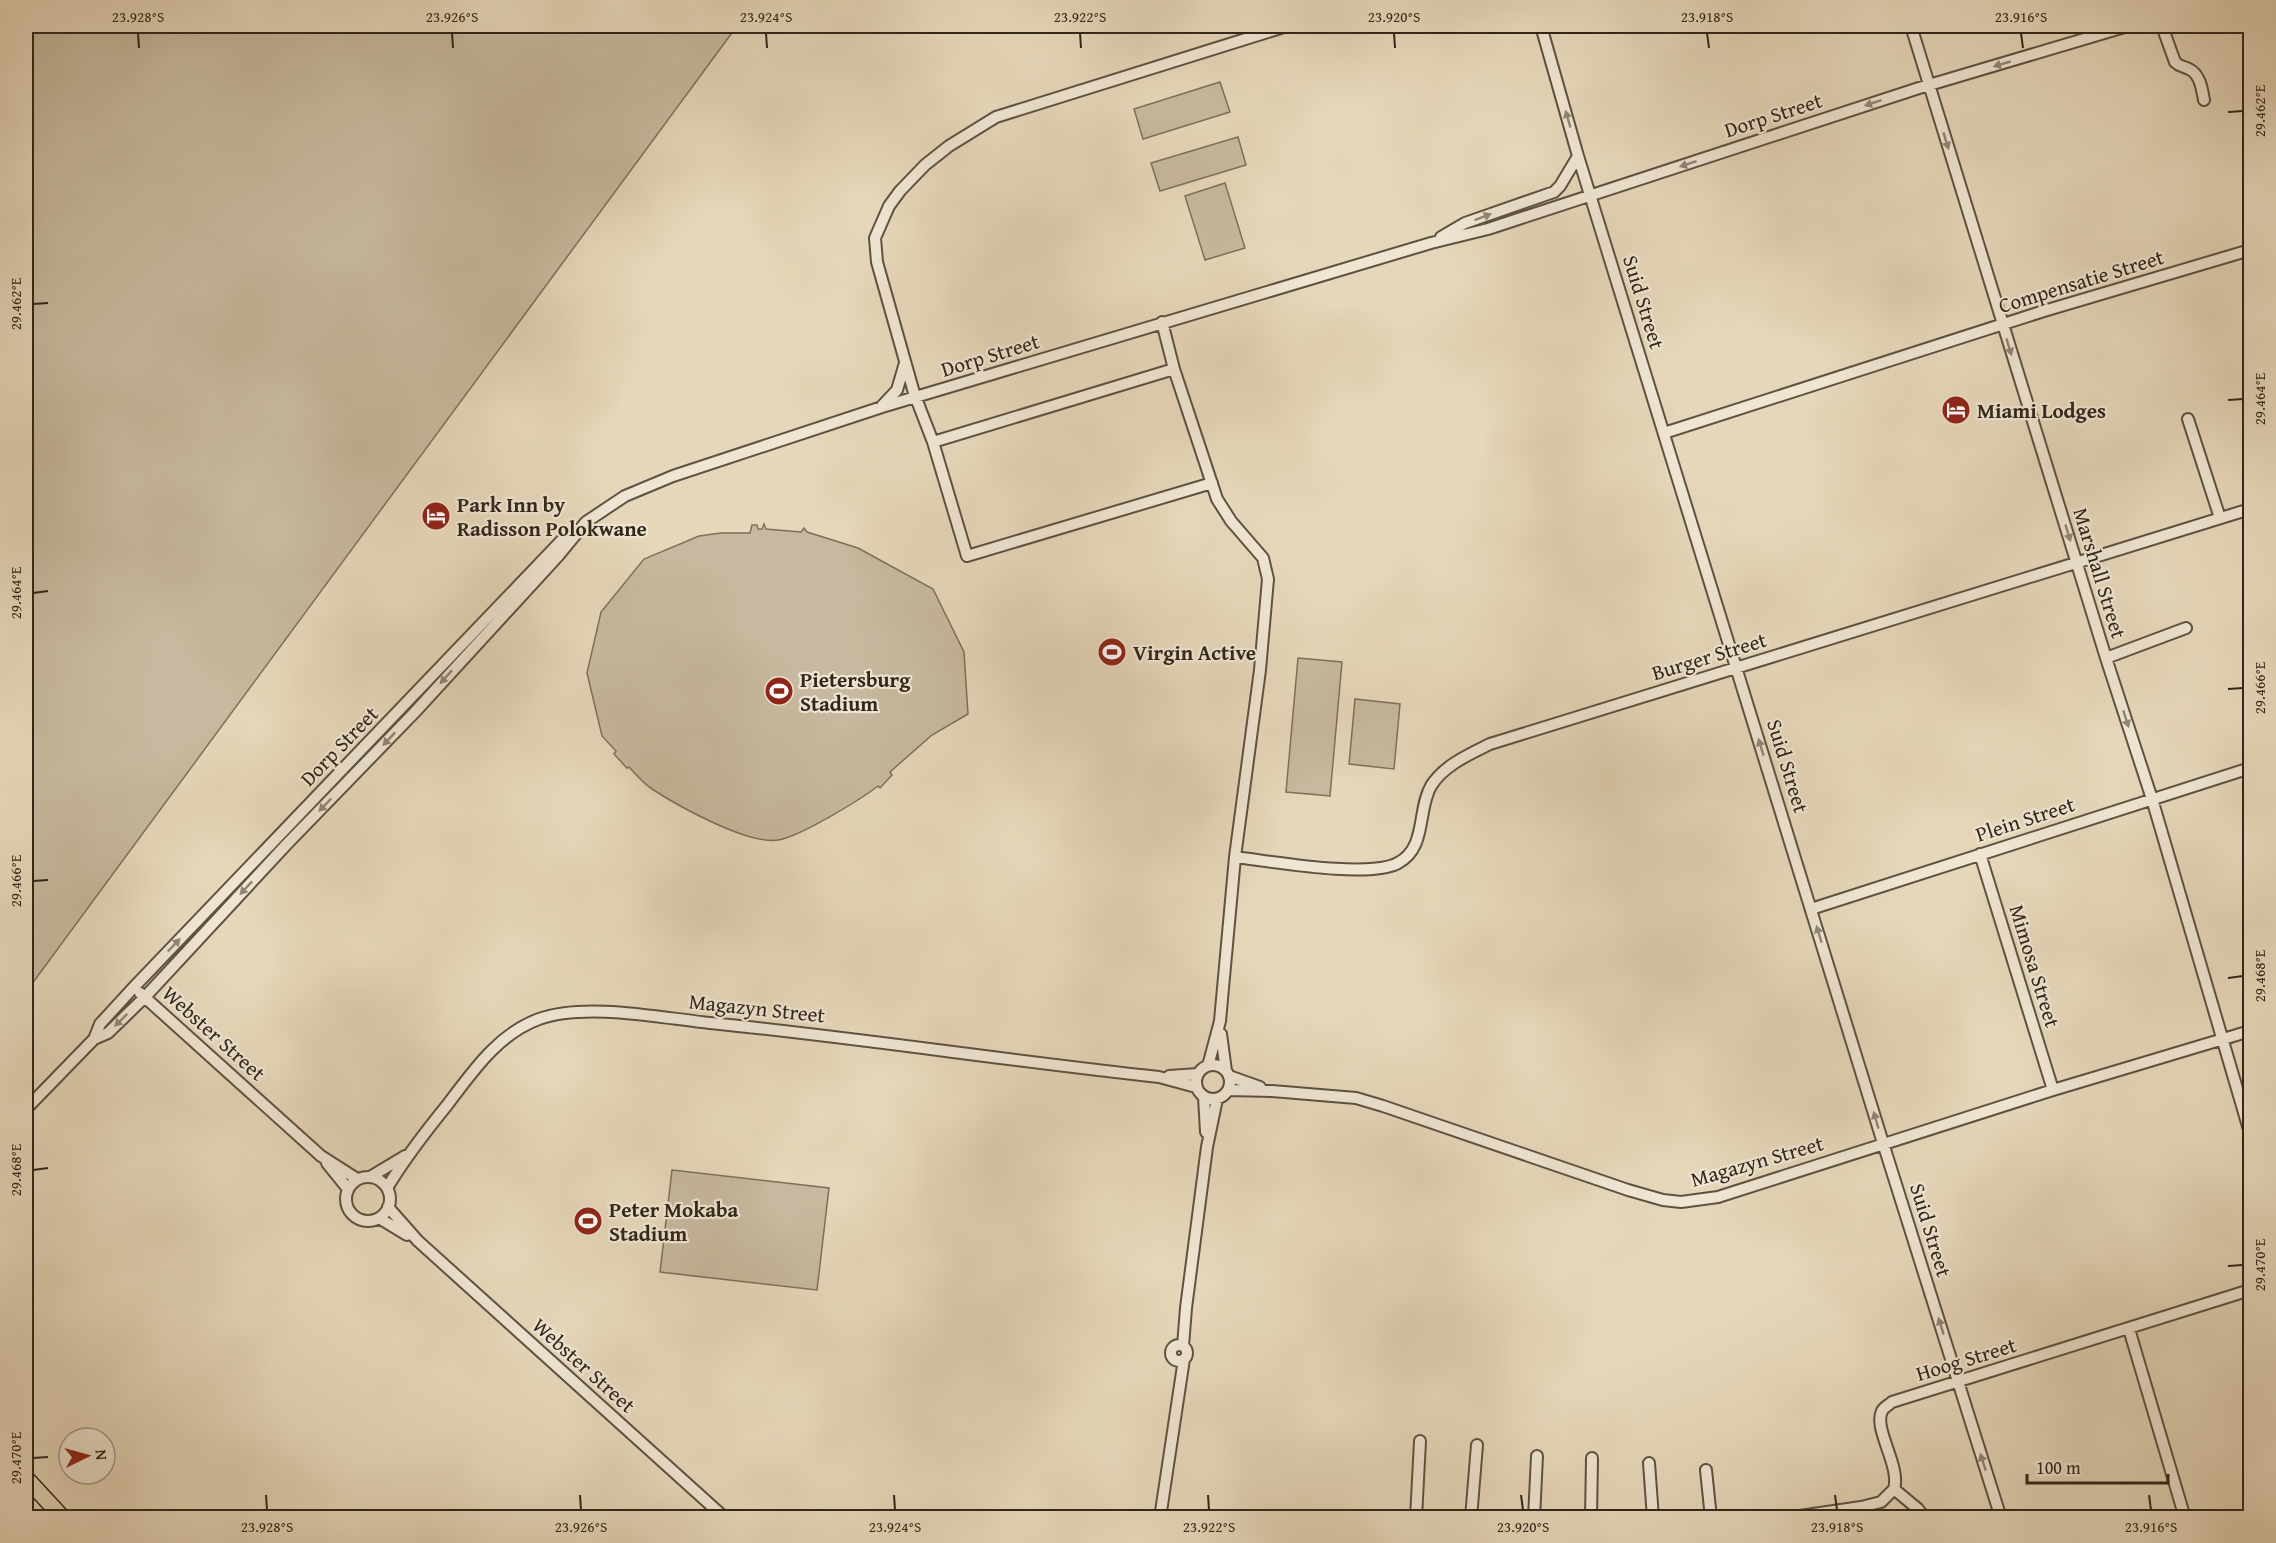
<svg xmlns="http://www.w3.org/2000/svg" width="2276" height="1543" viewBox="0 0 2276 1543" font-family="'Gentium Book Plus',serif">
<rect width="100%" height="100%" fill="#e6d7ba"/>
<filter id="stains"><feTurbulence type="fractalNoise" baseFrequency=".00333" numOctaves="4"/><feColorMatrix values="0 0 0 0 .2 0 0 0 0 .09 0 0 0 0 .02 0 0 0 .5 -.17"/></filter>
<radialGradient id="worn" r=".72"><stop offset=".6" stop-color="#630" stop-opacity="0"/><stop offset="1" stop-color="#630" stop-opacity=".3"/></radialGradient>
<path fill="#c7b99f" stroke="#7c705c" stroke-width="1.5" d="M 26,26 L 737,26 L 26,992 Z
M 1220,82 L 1230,112 L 1143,139 L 1134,109 Z
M 1238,137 L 1246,165 L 1160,191 L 1151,163 Z
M 1225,183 L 1245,248 L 1205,260 L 1185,196 Z
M 764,524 L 766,529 L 801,532 L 804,528 L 807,532 L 858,548 L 933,589 L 964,652 L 968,714 L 932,735 L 890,772 L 892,775 L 880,788 L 878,786 C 860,800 799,837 778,840 C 748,845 678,806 652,789 C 643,783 636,775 629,767 L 627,768 L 614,754 L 616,751 L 602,736 L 587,673 L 601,612 L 644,559 L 699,536 L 721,533 L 750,533 L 752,525 L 757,525 L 758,529 L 762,529 Z
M 1298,658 L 1342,662 L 1330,796 L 1286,792 Z
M 1355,699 L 1400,704 L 1394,769 L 1349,764 Z
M 672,1170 L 829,1188 L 817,1290 L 660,1272 Z"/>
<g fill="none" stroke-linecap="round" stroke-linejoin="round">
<g stroke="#5e5242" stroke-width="14">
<path id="minor" d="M 1541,26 L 1578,156 L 1883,1143 L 2001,1518
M 1911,26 L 2106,658 L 2152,799 L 2250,1133
M 2162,26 L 2175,62 C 2180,67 2183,66 2189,69 C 2200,74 2202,89 2204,100
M 1441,237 L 1465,223 L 1554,192 L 1560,186 L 1578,156
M 1162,322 L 1174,369 L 1217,499 L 1231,521 L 1263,558 L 1268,579 L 1260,670 L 1235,857 L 1220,1021 L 1208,1066
M 882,406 L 897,390 L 905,363
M 2188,419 L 2220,518
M 1664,433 L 2044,311 L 2250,250
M 933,442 L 1174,369
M 1212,483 L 967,556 L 933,442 L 914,393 L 877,262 L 875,238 L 889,206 L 900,191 L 925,165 L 949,146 L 996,117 L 1287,26
M 2106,658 L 2186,628
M 1980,854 L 2053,1090
M 1235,857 C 1270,861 1369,879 1398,863 C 1427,848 1417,810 1431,786 C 1444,765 1470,754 1490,744 L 2250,509
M 1811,909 L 2250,768
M 140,993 L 321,1156 L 357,1179
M 1221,1034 L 1226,1071
M 94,1039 L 100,1024 L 134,987 L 561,541 L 572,535
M1196 1082a17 17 0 1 1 34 0a17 17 0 1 1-34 0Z
M 1169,1076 L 1198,1074
M 1229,1076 L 1260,1087
M 1228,1090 L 1272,1091 L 1356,1098 L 1383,1106 L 1628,1190 L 1663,1200 L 1681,1202 L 1718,1197 L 2053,1090 L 2250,1031
M 1204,1097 L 1206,1132
M 26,1109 L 94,1039 L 108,1033 L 145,997 L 286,845 L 415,712 L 558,556 L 586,522 L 625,496 L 673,476 L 882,407 L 1431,243 L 1488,229 L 1919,88 L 2128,26
M 327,1163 L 348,1189
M 370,1177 L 405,1156
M346 1199a22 22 0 1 1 44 0a22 22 0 1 1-44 0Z
M 387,1188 C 405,1158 426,1131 448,1104 C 473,1071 498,1034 539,1019 C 585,1002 662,1018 710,1023 C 860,1038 1009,1061 1159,1077 L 1196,1087
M 388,1207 L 418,1241 L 725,1518
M 379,1218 L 407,1235
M 2129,1329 L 2185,1518
M1171 1353a8 8 0 1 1 16 0a8 8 0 1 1-16 0Z
M 1183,1346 L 1186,1308 L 1207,1147 L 1217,1099
M 1649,1463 L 1653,1518
M 1706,1470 L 1711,1518
M 1894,1489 L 1918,1509 L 1925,1518
M 1160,1518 L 1184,1359
M 1416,1518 L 1420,1441
M 1471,1518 L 1477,1445
M 1534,1518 L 1537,1456
M 1591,1518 L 1592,1458
M 1786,1518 L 1861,1507 L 1881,1502 L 1894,1489 C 1901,1466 1873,1429 1882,1411 C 1884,1407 1889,1405 1892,1402 L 2250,1290"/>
</g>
<g stroke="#30261a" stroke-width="18">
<path id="highway" d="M 26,1478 L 63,1518"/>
</g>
<use href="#minor" stroke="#efe5d2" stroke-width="10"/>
<use href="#highway" stroke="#e6d7ba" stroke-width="15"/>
</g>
<defs><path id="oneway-solid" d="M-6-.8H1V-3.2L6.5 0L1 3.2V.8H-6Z" transform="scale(1.5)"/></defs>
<g fill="#908676">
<use href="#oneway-solid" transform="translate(2002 64) rotate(164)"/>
<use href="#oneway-solid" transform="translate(1873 103) rotate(162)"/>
<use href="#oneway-solid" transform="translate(1568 119) rotate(-106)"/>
<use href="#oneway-solid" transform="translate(1946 141) rotate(73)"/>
<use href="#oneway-solid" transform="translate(1688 164) rotate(162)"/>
<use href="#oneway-solid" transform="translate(1483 217) rotate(-21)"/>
<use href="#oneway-solid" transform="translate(2009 347) rotate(73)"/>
<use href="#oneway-solid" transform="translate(2068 533) rotate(73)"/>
<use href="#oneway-solid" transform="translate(446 677) rotate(132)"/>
<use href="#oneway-solid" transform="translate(2126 719) rotate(72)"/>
<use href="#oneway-solid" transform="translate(389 739) rotate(133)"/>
<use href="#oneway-solid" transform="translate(1761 747) rotate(-107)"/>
<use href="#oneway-solid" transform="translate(325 805) rotate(134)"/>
<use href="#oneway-solid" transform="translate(246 888) rotate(133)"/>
<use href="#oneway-solid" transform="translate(1819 934) rotate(-107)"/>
<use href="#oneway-solid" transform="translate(174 945) rotate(-46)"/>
<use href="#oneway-solid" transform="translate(121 1020) rotate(136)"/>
<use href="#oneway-solid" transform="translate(1876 1120) rotate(-106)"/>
<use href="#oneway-solid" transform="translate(1941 1326) rotate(-107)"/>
<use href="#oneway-solid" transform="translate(1983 1462) rotate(-108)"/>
</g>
<path fill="none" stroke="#30261a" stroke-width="2" d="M 138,33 L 139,48M 452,33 L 453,48M 766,33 L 767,48M 1080,33 L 1081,48M 1394,33 L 1395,48M 1707,33 L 1709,48M 2021,33 L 2023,48M 2228,112 L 2243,111M 33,304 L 48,303M 2228,400 L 2243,399M 33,593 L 48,591M 2228,689 L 2243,688M 33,881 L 48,880M 2228,978 L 2243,976M 33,1170 L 48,1168M 2228,1266 L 2243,1265M 33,1458 L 48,1457M 266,1495 L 267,1510M 580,1495 L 581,1510M 894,1495 L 895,1510M 1208,1495 L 1209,1510M 1521,1495 L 1523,1510M 1835,1495 L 1837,1510M 2149,1495 L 2151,1510"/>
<defs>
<g id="hotel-disc" transform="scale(1.5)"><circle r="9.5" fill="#8f2418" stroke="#efe5d2"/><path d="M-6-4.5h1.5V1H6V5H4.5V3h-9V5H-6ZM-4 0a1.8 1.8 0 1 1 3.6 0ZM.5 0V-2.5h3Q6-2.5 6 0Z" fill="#fff"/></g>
<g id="stadium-disc" transform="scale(1.5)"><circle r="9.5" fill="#8f2418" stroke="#efe5d2"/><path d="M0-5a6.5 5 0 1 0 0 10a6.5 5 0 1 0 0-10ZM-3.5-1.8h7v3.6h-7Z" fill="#fff"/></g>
</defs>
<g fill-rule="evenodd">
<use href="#hotel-disc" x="1956" y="410"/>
<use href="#hotel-disc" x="436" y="516"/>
<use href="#stadium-disc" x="1112" y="652"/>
<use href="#stadium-disc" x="779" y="691"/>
<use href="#stadium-disc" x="588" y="1221"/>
</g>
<g text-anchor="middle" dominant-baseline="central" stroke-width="4.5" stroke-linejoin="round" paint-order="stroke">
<g font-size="21" fill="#30261a" stroke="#efe5d2">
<text transform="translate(1773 115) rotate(-18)">Dorp Street</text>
<text transform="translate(2081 281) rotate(-17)">Compensatie Street</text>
<text transform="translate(1644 302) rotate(73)">Suid Street</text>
<text transform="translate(990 355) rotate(-17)">Dorp Street</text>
<text transform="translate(2100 573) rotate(73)">Marshall Street</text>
<text transform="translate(1709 656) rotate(-17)">Burger Street</text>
<text transform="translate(339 746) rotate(-46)">Dorp Street</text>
<text transform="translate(1788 766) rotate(73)">Suid Street</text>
<text transform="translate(2025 819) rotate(-18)">Plein Street</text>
<text transform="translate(2035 966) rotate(73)">Mimosa Street</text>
<text transform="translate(757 1008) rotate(6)">Magazyn Street</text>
<text transform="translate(214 1033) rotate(42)">Webster Street</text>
<text transform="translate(1757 1161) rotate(-16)">Magazyn Street</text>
<text transform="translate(1931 1230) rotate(73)">Suid Street</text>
<text transform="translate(1966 1359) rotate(-17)">Hoog Street</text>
<text transform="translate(584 1365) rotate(42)">Webster Street</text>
</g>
<g font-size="21" font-weight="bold" fill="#30261a" stroke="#efe5d2" text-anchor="start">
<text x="1977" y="410">Miami Lodges</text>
<text x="457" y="504">Park Inn by<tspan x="457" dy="24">Radisson Polokwane</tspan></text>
<text x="1133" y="652">Virgin Active</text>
<text x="800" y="679">Pietersburg<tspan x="800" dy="24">Stadium</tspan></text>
<text x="609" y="1209">Peter Mokaba<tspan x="609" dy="24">Stadium</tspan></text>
</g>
</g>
<rect width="2276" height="1543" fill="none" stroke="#e6d7ba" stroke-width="66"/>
<g transform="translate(87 1456) rotate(85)"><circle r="28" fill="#efe5d2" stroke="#a39988" stroke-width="1.5"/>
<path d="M0-4.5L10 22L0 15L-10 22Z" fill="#8f2418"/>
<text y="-9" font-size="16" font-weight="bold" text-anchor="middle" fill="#30261a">N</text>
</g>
<path d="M2027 1474v9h141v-9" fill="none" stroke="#30261a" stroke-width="3"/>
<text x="2036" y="1474" font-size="18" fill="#30261a" stroke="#efe5d2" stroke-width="4.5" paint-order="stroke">100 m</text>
<rect x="33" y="33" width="2210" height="1477" fill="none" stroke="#30261a" stroke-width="2"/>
<g font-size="15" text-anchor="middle" fill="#30261a">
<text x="138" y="22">23.928°S</text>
<text x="452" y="22">23.926°S</text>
<text x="766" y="22">23.924°S</text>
<text x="1080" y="22">23.922°S</text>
<text x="1394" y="22">23.920°S</text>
<text x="1707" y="22">23.918°S</text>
<text x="2021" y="22">23.916°S</text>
<text transform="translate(2260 111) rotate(-90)" y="5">29.462°E</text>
<text transform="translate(16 304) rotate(-90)" y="5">29.462°E</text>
<text transform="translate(2260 399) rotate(-90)" y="5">29.464°E</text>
<text transform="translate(16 593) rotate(-90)" y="5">29.464°E</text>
<text transform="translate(2260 688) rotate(-90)" y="5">29.466°E</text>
<text transform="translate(16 881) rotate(-90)" y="5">29.466°E</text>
<text transform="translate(2260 976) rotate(-90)" y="5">29.468°E</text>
<text transform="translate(16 1170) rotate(-90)" y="5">29.468°E</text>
<text transform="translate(2260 1265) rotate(-90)" y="5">29.470°E</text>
<text transform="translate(16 1458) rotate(-90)" y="5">29.470°E</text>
<text x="267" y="1532">23.928°S</text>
<text x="581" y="1532">23.926°S</text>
<text x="895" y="1532">23.924°S</text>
<text x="1209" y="1532">23.922°S</text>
<text x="1523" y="1532">23.920°S</text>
<text x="1837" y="1532">23.918°S</text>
<text x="2151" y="1532">23.916°S</text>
</g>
<rect width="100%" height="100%" filter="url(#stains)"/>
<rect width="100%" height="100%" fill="url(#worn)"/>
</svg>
